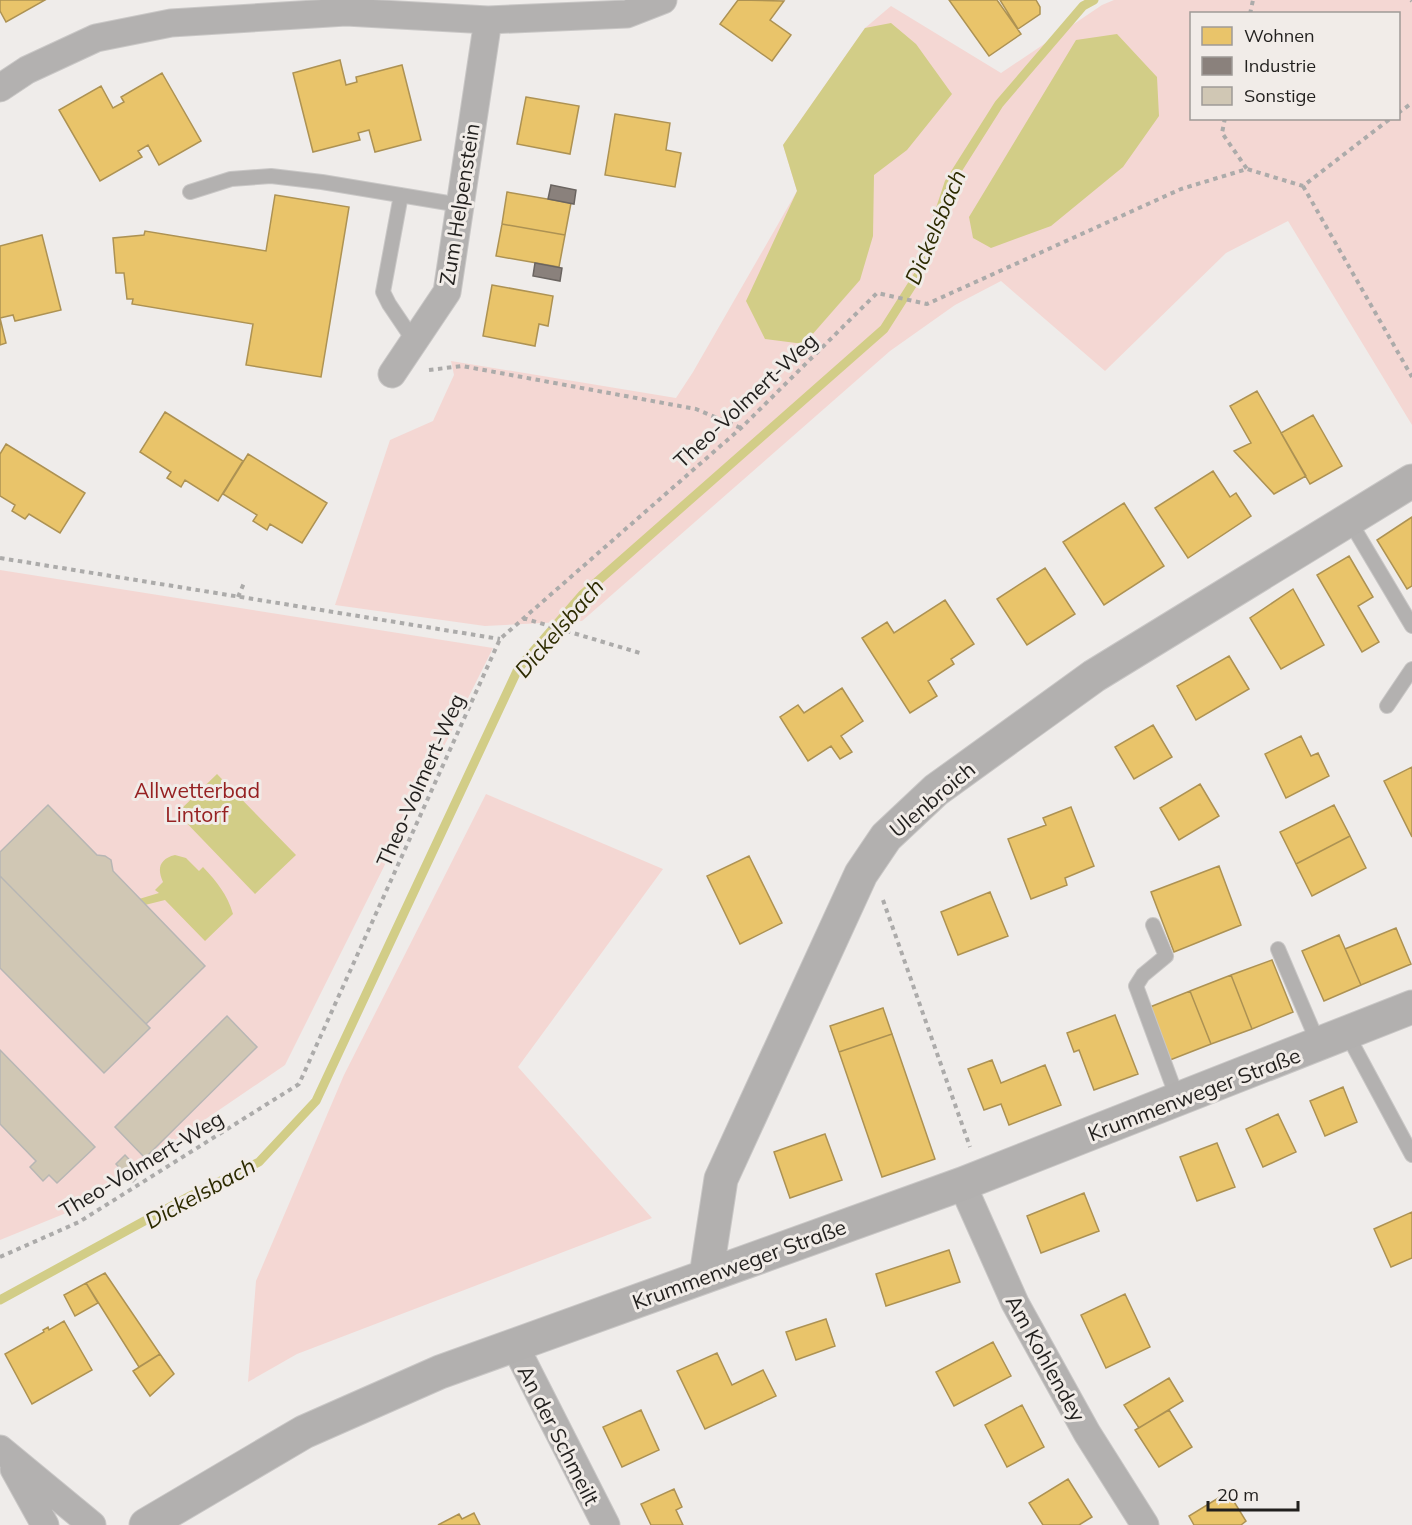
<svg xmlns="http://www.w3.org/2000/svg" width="1412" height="1525" viewBox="0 0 1412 1525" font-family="Mulish,sans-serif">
<rect width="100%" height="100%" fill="#efecea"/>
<path fill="#f4d7d3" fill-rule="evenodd" d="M 1114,0 L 1412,0 L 1412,425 L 1288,221 L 1226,253 L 1105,371 L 1001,281 L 955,305 L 890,351 L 582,621 L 485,626 L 335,605 L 390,440 L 433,421 L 454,375 L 451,361 L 676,398 L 693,372 L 797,191 L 783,145 L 865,28 L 891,6 L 1001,73 L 1102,5 ZM 1192,14 L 1398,14 L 1398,118 L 1192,118 Z
M 0,570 L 493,648 L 285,1065 L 71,1211 L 0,1240 Z
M 486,794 L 663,869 L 518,1067 L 652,1218 L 297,1354 L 248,1382 L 256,1281 L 344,1075 Z"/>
<path fill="#d2cd87" d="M 891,23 L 916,44 L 952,94 L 907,150 L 874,175 L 873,236 L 860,280 L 804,344 L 765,339 L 746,301 L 797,191 L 783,145 L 865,28 Z
M 1117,34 L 1157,77 L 1159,116 L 1123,167 L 1051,226 L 991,248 L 973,238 L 969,217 L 1076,40 Z
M 217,774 L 296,855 L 255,894 L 177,813 Z
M 175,855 L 186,858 L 199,871 L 203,867 C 217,882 227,894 233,914 L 205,941 L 165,900 L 145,905 L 139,899 L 159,893 L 155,890 L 163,882 C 157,869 159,859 175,855 Z"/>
<path fill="#e9c46a" stroke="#ad9253" stroke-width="1.5" d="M 0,0 L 45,0 L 6,22 L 0,11 Z
M 738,0 L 784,1 L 770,20 L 791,35 L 772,61 L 720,24 Z
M 949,0 L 997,0 L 1021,34 L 989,56 Z
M 1000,0 L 1036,0 L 1040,7 L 1040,14 L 1018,29 Z
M 340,60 L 346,85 L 357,82 L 356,77 L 402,65 L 421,140 L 375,152 L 369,130 L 358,133 L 360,140 L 313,152 L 293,73 Z
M 162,73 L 201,141 L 159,165 L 148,145 L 138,151 L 142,157 L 100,181 L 59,110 L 101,86 L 113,108 L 124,102 L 121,97 Z
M 526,97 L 579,106 L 570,154 L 517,144 Z
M 615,114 L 670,123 L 666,150 L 681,153 L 675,187 L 605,175 Z
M 507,192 L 571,203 L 565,235 L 502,224 Z
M 275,195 L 349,207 L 321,377 L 246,365 L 253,324 L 132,304 L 133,299 L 127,299 L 124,273 L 116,273 L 113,238 L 144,235 L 145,231 L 266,251 Z
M 502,224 L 565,235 L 559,267 L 496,256 Z
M 42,235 L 61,310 L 15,321 L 13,315 L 0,318 L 6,343 L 0,345 L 0,246 Z
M 492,285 L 553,296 L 548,326 L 539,324 L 535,346 L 483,336 Z
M 1257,391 L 1306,476 L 1274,494 L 1234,451 L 1251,443 L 1230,406 Z
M 165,412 L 243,461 L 218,501 L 185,480 L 181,487 L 167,478 L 171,472 L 140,452 Z
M 1313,415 L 1342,466 L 1310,484 L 1281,433 Z
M 6,444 L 85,493 L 60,533 L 29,514 L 25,519 L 12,511 L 15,505 L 0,496 L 0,454 Z
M 248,454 L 327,503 L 302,543 L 270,524 L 267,530 L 253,521 L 257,515 L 223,494 Z
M 1213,471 L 1230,497 L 1236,493 L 1251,516 L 1188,558 L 1155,508 Z
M 1124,503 L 1164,566 L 1104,605 L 1063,542 Z
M 1412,517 L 1412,586 L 1407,589 L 1377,540 Z
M 1349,556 L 1373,597 L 1358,606 L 1379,642 L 1362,652 L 1317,575 Z
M 1045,568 L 1075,614 L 1027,645 L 997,599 Z
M 1293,589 L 1324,645 L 1281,669 L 1250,618 Z
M 945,600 L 974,644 L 951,659 L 954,664 L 928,681 L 937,696 L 910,713 L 862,638 L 887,622 L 894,633 Z
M 1229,656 L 1249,689 L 1196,720 L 1177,686 Z
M 842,688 L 863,721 L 841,736 L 852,752 L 840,759 L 831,746 L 808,761 L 780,717 L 798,705 L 804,713 Z
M 1153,725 L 1172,757 L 1134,779 L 1115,747 Z
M 1301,736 L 1311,756 L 1318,753 L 1329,776 L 1286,798 L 1265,754 Z
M 1412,767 L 1412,837 L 1384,781 Z
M 1200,784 L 1219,816 L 1179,840 L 1160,808 Z
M 1334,805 L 1350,836 L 1296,864 L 1280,832 Z
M 1071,807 L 1094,866 L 1065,878 L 1067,885 L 1031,899 L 1008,839 L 1046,825 L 1043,818 Z
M 1350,836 L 1366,868 L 1312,896 L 1296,864 Z
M 749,856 L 782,923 L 740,944 L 707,876 Z
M 1219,866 L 1241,925 L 1174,952 L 1151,892 Z
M 990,892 L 1008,936 L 958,955 L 941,912 Z
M 1396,928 L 1411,964 L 1361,985 L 1345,949 Z
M 1339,935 L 1361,985 L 1324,1001 L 1302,951 Z
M 1272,960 L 1293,1012 L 1252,1029 L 1231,975 Z
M 1231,975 L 1252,1029 L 1211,1044 L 1190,991 Z
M 1190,991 L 1211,1044 L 1170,1060 L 1150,1007 Z
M 883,1008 L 892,1034 L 839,1052 L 830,1026 Z
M 1115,1015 L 1138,1074 L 1094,1090 L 1079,1050 L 1074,1052 L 1067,1033 Z
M 892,1034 L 935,1159 L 882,1177 L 839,1052 Z
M 992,1060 L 1001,1083 L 1045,1065 L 1061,1105 L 1009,1125 L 1001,1104 L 984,1110 L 968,1069 Z
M 1343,1087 L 1357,1122 L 1325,1136 L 1310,1101 Z
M 1278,1114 L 1296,1152 L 1263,1167 L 1246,1129 Z
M 825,1134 L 842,1180 L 790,1198 L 774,1152 Z
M 1217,1143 L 1235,1187 L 1197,1201 L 1180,1157 Z
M 1084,1193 L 1099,1231 L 1041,1253 L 1027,1216 Z
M 1412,1212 L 1412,1258 L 1391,1267 L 1374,1229 Z
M 949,1250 L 960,1282 L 886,1306 L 876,1274 Z
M 105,1273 L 160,1354 L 139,1367 L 86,1283 Z
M 86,1283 L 98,1303 L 75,1316 L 64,1295 Z
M 1125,1294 L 1150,1347 L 1106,1368 L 1081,1315 Z
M 826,1319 L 835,1346 L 796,1360 L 786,1332 Z
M 64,1321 L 92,1370 L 32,1404 L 5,1354 L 44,1332 L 43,1330 L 48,1327 L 49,1330 Z
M 993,1342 L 1011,1376 L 954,1406 L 936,1372 Z
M 717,1353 L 732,1385 L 763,1370 L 776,1396 L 705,1429 L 677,1371 Z
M 160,1354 L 174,1374 L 150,1396 L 133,1371 Z
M 1169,1378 L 1183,1401 L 1139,1428 L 1124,1405 Z
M 1022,1405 L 1044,1447 L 1007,1467 L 985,1425 Z
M 641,1410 L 659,1450 L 622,1467 L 603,1427 Z
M 1169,1410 L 1192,1447 L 1159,1467 L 1135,1430 Z
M 1068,1479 L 1092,1517 L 1079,1525 L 1043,1525 L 1029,1503 Z
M 674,1489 L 682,1507 L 676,1510 L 683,1525 L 651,1525 L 641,1504 Z
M 1228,1492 L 1246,1521 L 1241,1525 L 1194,1525 L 1189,1516 Z
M 474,1513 L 480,1525 L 438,1525 L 459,1514 L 462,1519 Z"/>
<path fill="#8a817c" stroke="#6a6460" stroke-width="1.5" d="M 551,185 L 576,190 L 574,204 L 548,199 Z
M 535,263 L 562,268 L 560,281 L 533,276 Z"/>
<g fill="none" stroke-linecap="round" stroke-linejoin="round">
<path stroke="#d2cd87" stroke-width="9" d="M 0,1300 L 190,1196 L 259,1162 L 316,1101 L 518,669 L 582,595 L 884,329 L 919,274 L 949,183 L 999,104 L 1083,6 L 1094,0"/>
</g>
<path fill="#d0c7b4" stroke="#b7b6b4" stroke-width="1.5" d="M 48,805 L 97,855 L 105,856 L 111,860 L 113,871 L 205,966 L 146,1024 L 0,876 L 0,852 Z
M 0,876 L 150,1028 L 104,1073 L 0,968 Z
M 227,1016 L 257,1047 L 145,1158 L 115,1127 Z
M 0,1050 L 95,1147 L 57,1183 L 49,1175 L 43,1181 L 30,1167 L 36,1161 L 0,1124 Z
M 125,1155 L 142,1173 L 133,1182 L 116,1164 Z"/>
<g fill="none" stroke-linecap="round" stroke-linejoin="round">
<g stroke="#c9c7c6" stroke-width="16">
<path id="service" d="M 190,192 L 231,179 L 271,176 L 322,182 L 460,205
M 401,195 L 383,292 L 389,304 L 414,341
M 1349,520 L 1412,626
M 1387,706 L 1412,669
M 1153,925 L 1166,956 L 1143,975 L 1136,986 L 1178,1100
M 1278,949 L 1319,1045
M 1347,1034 L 1412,1155"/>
</g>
<g stroke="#c9c7c6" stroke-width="29">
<path id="minor" d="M 0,88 L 27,70 L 96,38 L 171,23 L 346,12 L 488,20 L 627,14 L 663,0
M 392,374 L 447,292 L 488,20
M 962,1184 L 1015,1303 L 1087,1433 L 1145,1525
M 514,1344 L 606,1525
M 0,1449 L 92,1525
M 14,1469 L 45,1525"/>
</g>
<g stroke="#c9c7c6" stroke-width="35">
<path id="secondary" d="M 706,1276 L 721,1179 L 861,874 L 886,837 L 936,790 L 1094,676 L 1412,481
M 146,1525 L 304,1432 L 440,1372 L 962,1184 L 1412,1007"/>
</g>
<path stroke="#acabaa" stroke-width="4" stroke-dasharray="4.5 4.5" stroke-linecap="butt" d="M 1411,0 L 1412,1
M 1250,14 L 1253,0
M 1398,113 L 1412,103
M 1225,118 L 1222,133 L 1247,169
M 1303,186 L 1412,377
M 429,370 L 462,366 L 696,409 L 741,428
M 0,558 L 500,639
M 238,597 L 244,583
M 523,618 L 640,653
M 883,900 L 970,1147
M 0,1257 L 79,1222 L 299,1084 L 500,639 L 741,428 L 877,293 L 927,304 L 1181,189 L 1247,169 L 1303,186 L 1391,118"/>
<use href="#service" stroke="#b3b1b0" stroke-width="14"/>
<use href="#minor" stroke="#b3b1b0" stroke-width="27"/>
<use href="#secondary" stroke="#b2b0af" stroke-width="33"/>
</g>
<g text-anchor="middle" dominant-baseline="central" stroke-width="6" stroke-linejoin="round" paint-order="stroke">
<g font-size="21" fill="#211f1d" stroke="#f1ece8">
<text transform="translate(459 204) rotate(-81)">Zum Helpenstein</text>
<text transform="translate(745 400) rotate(-43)">Theo-Volmert-Weg</text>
<text transform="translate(420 780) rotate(-66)">Theo-Volmert-Weg</text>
<text transform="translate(932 799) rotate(-40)">Ulenbroich</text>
<text transform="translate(1194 1094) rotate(-21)">Krummenweger Straße</text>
<text transform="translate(141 1164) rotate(-31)">Theo-Volmert-Weg</text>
<text transform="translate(739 1264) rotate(-20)">Krummenweger Straße</text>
<text transform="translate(1046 1358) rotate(61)">Am Kohlendey</text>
<text transform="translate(559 1435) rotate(63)">An der Schmeilt</text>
</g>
<g font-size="21" fill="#962122" stroke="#f1ece8">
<text x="197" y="790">Allwetterbad<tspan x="197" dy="24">Lintorf</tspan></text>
</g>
<g font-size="22" font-style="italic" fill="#2d2b00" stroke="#f1ece8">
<text transform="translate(935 227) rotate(-67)">Dickelsbach</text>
<text transform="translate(559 628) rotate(-49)">Dickelsbach</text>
<text transform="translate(200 1193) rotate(-29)">Dickelsbach</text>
</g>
</g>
<rect x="1190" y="12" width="210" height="108" fill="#f1ece8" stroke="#9e9a97" stroke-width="1.5"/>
<rect x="1202" y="27" width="30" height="18" fill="#e9c46a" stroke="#9e9a97" stroke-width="1.5"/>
<text x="1244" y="42" font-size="18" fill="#211f1d">Wohnen</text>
<rect x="1202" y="57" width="30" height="18" fill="#8a817c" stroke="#9e9a97" stroke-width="1.5"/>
<text x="1244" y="72" font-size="18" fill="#211f1d">Industrie</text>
<rect x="1202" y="87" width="30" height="18" fill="#d0c7b4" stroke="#9e9a97" stroke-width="1.5"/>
<text x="1244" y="102" font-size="18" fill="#211f1d">Sonstige</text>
<path d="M1208 1501v9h90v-9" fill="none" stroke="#211f1d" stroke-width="3"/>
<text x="1217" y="1501" font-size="18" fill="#211f1d" stroke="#f1ece8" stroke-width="4.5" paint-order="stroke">20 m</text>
</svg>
